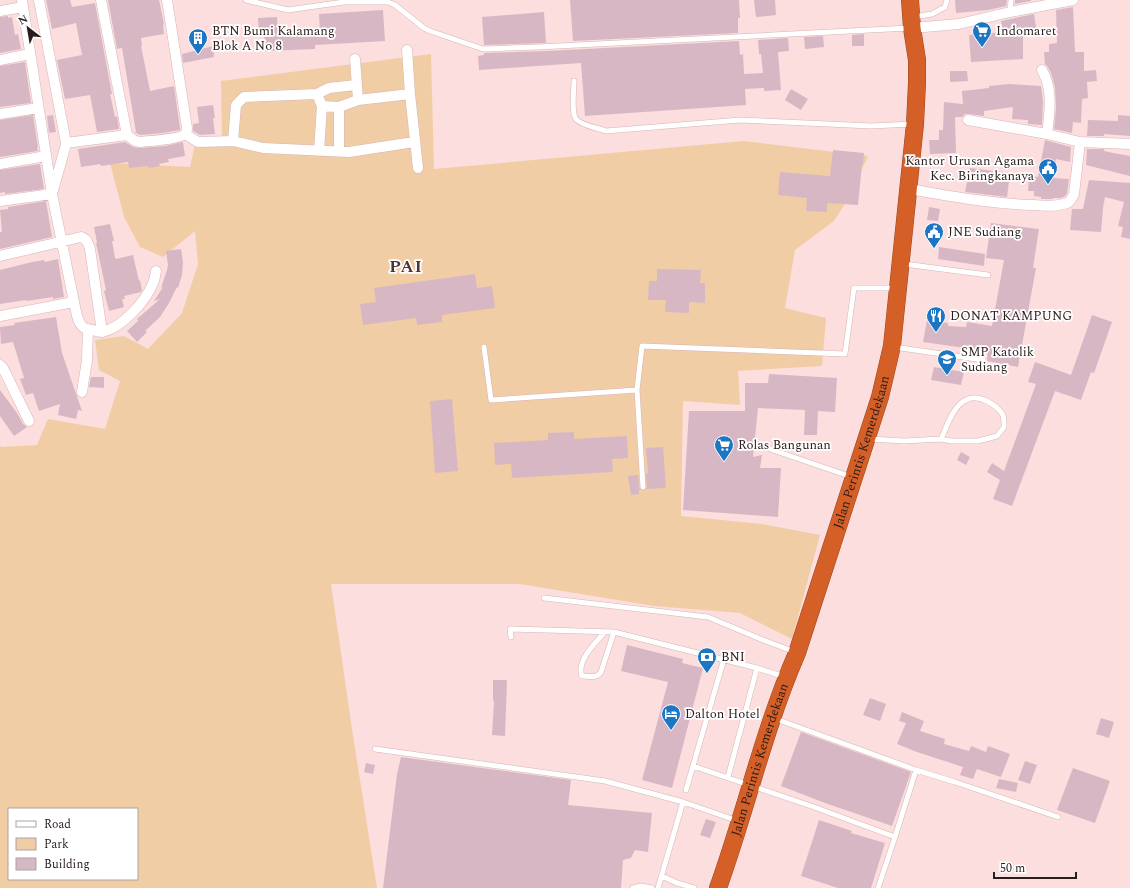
<svg xmlns="http://www.w3.org/2000/svg" width="1130" height="888" viewBox="0 0 1130 888" font-family="Spectral,serif">
<rect width="100%" height="100%" fill="#fcdede"/>
<path fill="#f1cda5" fill-rule="evenodd" d="M 431,54 L 434,169 L 744,141 L 868,156 L 851,194 L 834,221 L 795,250 L 785,308 L 826,318 L 822,366 L 738,371 L 740,405 L 683,401 L 681,516 L 762,524 L 820,535 L 792,639 L 740,613 L 654,606 L 520,584 L 331,584 L 352,729 L 377,888 L 0,888 L 0,445 L 1,447 L 37,445 L 48,419 L 105,429 L 120,381 L 99,370 L 95,340 L 124,336 L 148,349 L 182,313 L 198,264 L 195,231 L 163,257 L 140,247 L 124,217 L 110,163 L 190,167 L 195,145 L 222,139 L 221,81 ZM 9,809 L 137,809 L 137,879 L 9,879 Z"/>
<path fill="#d8b7c4" d="M 46,0 L 70,0 L 72,7 L 95,3 L 112,94 L 110,94 L 115,117 L 117,116 L 119,129 L 97,132 L 90,95 L 65,99 L 57,60 L 82,55 L 76,23 L 52,29 Z
M 108,0 L 159,0 L 164,24 L 163,25 L 164,34 L 141,38 L 142,46 L 141,46 L 150,91 L 174,86 L 180,128 L 180,130 L 163,133 L 140,135 L 134,132 L 136,132 L 122,48 L 117,49 Z
M 570,0 L 739,0 L 740,18 L 738,18 L 738,33 L 573,41 Z
M 754,0 L 775,0 L 776,15 L 756,17 Z
M 955,0 L 1007,0 L 1006,6 L 988,10 L 956,13 Z
M 1015,0 L 1031,0 L 1031,1 L 1015,4 Z
M 1073,7 L 1075,52 L 1084,52 L 1084,71 L 1096,70 L 1097,81 L 1087,82 L 1088,98 L 1082,99 L 1081,123 L 1073,122 L 1072,133 L 1054,129 L 1056,108 L 1055,87 L 1051,73 L 1048,67 L 1045,64 L 1044,52 L 1049,52 L 1049,44 L 1057,43 L 1056,10 Z
M 383,10 L 385,41 L 315,45 L 315,49 L 265,51 L 264,32 L 259,33 L 258,18 L 277,17 L 278,34 L 320,32 L 319,14 Z
M 544,12 L 546,43 L 484,45 L 482,17 Z
M 1034,14 L 1037,34 L 1023,37 L 1023,59 L 971,62 L 969,35 L 1003,32 L 1001,21 Z
M 8,16 L 8,18 L 12,17 L 15,35 L 18,34 L 21,49 L 0,53 L 0,17 Z
M 864,34 L 864,46 L 852,46 L 852,35 Z
M 823,36 L 824,47 L 805,49 L 804,37 Z
M 788,38 L 789,51 L 778,52 L 781,90 L 764,91 L 764,88 L 745,89 L 746,105 L 585,116 L 581,63 L 479,70 L 478,56 L 484,55 L 484,53 L 547,51 L 739,41 L 740,55 L 743,54 L 744,74 L 763,73 L 761,54 L 759,54 L 758,40 Z
M 213,46 L 214,57 L 183,63 L 182,54 Z
M 25,62 L 31,103 L 0,107 L 0,66 Z
M 950,71 L 967,71 L 968,81 L 950,82 Z
M 1009,84 L 1041,86 L 1043,101 L 1042,125 L 1028,124 L 1028,120 L 1012,119 L 1013,107 L 984,111 L 984,116 L 969,114 L 965,114 L 962,117 L 955,117 L 956,153 L 930,154 L 929,140 L 939,140 L 939,130 L 943,130 L 944,102 L 963,104 L 962,91 L 989,88 L 989,86 Z
M 791,89 L 808,99 L 801,110 L 785,100 Z
M 213,105 L 215,118 L 213,118 L 215,134 L 200,135 L 193,131 L 193,124 L 199,123 L 197,107 Z
M 33,115 L 38,147 L 37,148 L 38,151 L 0,157 L 0,120 Z
M 53,115 L 56,132 L 49,133 L 47,116 Z
M 1118,115 L 1130,116 L 1130,136 L 1104,134 L 1104,136 L 1087,136 L 1088,120 L 1118,121 Z
M 1045,140 L 1071,147 L 1070,162 L 1056,159 L 1053,178 L 1069,179 L 1067,193 L 1065,196 L 1061,198 L 1053,198 L 1053,199 L 1041,199 L 1041,197 L 1034,196 L 1034,191 L 1028,191 L 1029,176 L 1038,177 Z
M 125,142 L 133,147 L 140,148 L 165,146 L 183,142 L 185,156 L 168,159 L 169,162 L 159,164 L 160,166 L 149,168 L 148,166 L 129,168 L 128,162 L 101,166 L 100,164 L 81,167 L 78,149 Z
M 1087,149 L 1104,149 L 1104,151 L 1113,153 L 1130,156 L 1130,176 L 1086,165 Z
M 833,150 L 864,153 L 863,164 L 862,164 L 858,205 L 827,203 L 827,212 L 806,211 L 807,198 L 778,195 L 780,172 L 830,176 Z
M 40,164 L 44,189 L 5,194 L 5,192 L 0,193 L 0,170 Z
M 970,168 L 1010,173 L 1007,197 L 965,192 Z
M 1089,180 L 1130,183 L 1130,239 L 1121,237 L 1123,227 L 1118,226 L 1124,202 L 1105,197 L 1103,208 L 1101,232 L 1070,230 L 1072,209 L 1083,209 Z
M 46,201 L 52,237 L 0,249 L 0,232 L 2,232 L 0,210 L 8,209 L 8,207 Z
M 929,207 L 940,209 L 938,221 L 927,220 Z
M 991,223 L 1039,229 L 1033,268 L 1036,268 L 1018,367 L 987,361 L 988,349 L 972,349 L 923,342 L 927,320 L 948,323 L 948,326 L 966,327 L 967,322 L 992,326 L 1004,260 L 986,258 Z
M 110,224 L 114,241 L 112,241 L 115,258 L 116,259 L 133,255 L 139,281 L 140,280 L 142,290 L 141,292 L 124,296 L 125,299 L 122,299 L 124,307 L 109,311 L 104,291 L 106,290 L 96,243 L 97,243 L 94,227 Z
M 939,247 L 985,254 L 984,266 L 938,259 Z
M 181,249 L 183,262 L 182,275 L 178,288 L 177,287 L 169,303 L 160,317 L 145,331 L 147,332 L 137,342 L 127,331 L 138,321 L 137,319 L 160,299 L 154,301 L 163,287 L 161,288 L 167,270 L 168,265 L 166,251 Z
M 58,259 L 64,297 L 53,299 L 53,297 L 26,301 L 26,300 L 0,304 L 0,270 L 32,262 L 44,260 L 45,262 Z
M 657,269 L 701,270 L 700,283 L 705,283 L 705,303 L 689,302 L 689,313 L 665,312 L 666,300 L 648,300 L 649,281 L 657,281 Z
M 475,274 L 477,288 L 492,286 L 495,308 L 442,315 L 442,322 L 417,325 L 416,318 L 363,325 L 360,304 L 376,302 L 374,288 Z
M 1092,315 L 1112,322 L 1094,373 L 1091,372 L 1081,400 L 1055,391 L 1012,506 L 993,499 L 1000,480 L 987,472 L 992,463 L 1004,471 L 1036,384 L 1028,382 L 1035,362 L 1071,375 Z
M 56,317 L 62,353 L 82,411 L 78,410 L 76,419 L 58,415 L 60,404 L 39,411 L 33,393 L 26,395 L 20,379 L 24,378 L 13,342 L 1,344 L 0,327 L 15,325 L 14,323 Z
M 934,367 L 964,372 L 961,385 L 931,380 Z
M 769,374 L 837,378 L 835,412 L 818,411 L 817,435 L 804,435 L 805,410 L 758,408 L 753,457 L 762,455 L 760,468 L 781,468 L 778,517 L 683,510 L 689,411 L 745,411 L 745,383 L 768,383 Z
M 91,377 L 104,377 L 104,388 L 89,387 Z
M 0,390 L 17,413 L 23,424 L 27,427 L 14,436 L 0,416 Z
M 452,399 L 458,471 L 435,473 L 430,401 Z
M 574,432 L 574,439 L 627,436 L 628,458 L 612,459 L 613,472 L 512,478 L 511,464 L 495,465 L 494,443 L 548,440 L 548,433 Z
M 663,447 L 666,488 L 646,489 L 647,487 L 646,474 L 648,473 L 646,448 Z
M 961,452 L 970,457 L 966,465 L 957,460 Z
M 638,475 L 639,487 L 640,490 L 639,490 L 639,494 L 631,495 L 628,476 Z
M 627,645 L 683,659 L 682,663 L 703,668 L 672,788 L 642,780 L 668,682 L 621,671 Z
M 493,680 L 507,680 L 505,736 L 492,735 L 494,701 L 493,701 Z
M 870,698 L 886,704 L 880,721 L 863,715 Z
M 902,712 L 924,721 L 920,731 L 945,739 L 944,744 L 969,751 L 971,746 L 986,752 L 988,746 L 1010,754 L 1001,777 L 977,769 L 973,779 L 960,775 L 963,767 L 917,752 L 897,744 L 906,723 L 899,721 Z
M 1101,718 L 1114,722 L 1109,738 L 1096,734 Z
M 801,732 L 911,772 L 892,826 L 825,803 L 781,786 Z
M 401,757 L 571,780 L 568,805 L 652,813 L 648,852 L 635,850 L 631,858 L 623,860 L 621,888 L 383,888 L 397,774 Z
M 1025,761 L 1037,765 L 1030,784 L 1018,780 Z
M 366,763 L 375,765 L 373,774 L 364,772 Z
M 1073,768 L 1110,781 L 1095,823 L 1057,810 Z
M 999,779 L 1018,783 L 1016,792 L 996,788 Z
M 706,819 L 716,822 L 710,838 L 700,835 Z
M 819,820 L 852,831 L 851,833 L 885,843 L 871,888 L 838,888 L 801,876 Z"/>
<g fill="none" stroke-linecap="round" stroke-linejoin="round">
<g stroke="#d7b4b4" stroke-width="6">
<path id="lane" d="M 246,0 L 288,10 L 344,2 L 388,2 L 395,5 L 424,28 L 430,31 L 483,49 L 538,47 L 909,28
M 1010,12 L 1011,0
M 914,17 L 932,14 L 945,7 L 947,0
M 574,81 C 574,89 571,113 576,119 C 582,126 598,128 606,131 L 740,120 L 871,126 L 913,124
M 904,264 L 988,275
M 484,347 L 491,400 L 637,390 L 642,346 L 845,354 L 854,288 L 895,288
M 894,347 L 983,360
M 637,390 L 643,487
M 870,439 L 904,441 L 941,439 L 951,441 L 978,441 L 997,436 L 1004,427 C 1004,423 1004,419 1003,415 C 997,405 978,393 966,400 C 953,406 947,426 941,439
M 764,447 L 852,477
M 544,598 L 708,617 L 763,640 L 795,652
M 605,632 C 596,642 576,661 582,676 C 589,676 597,679 601,672 L 614,632
M 511,637 L 510,629 L 614,632 L 757,668 L 785,677
M 776,719 L 916,770
M 375,749 L 605,781 L 683,802 L 738,821
M 693,766 L 814,807 L 895,837 L 878,888
M 728,777 L 757,668
M 686,790 L 724,659
M 895,837 L 916,770 L 955,782 L 1058,817
M 662,876 L 677,883 L 694,888
M 633,888 L 641,886 L 652,888
M 658,888 L 683,802"/>
</g>
<g stroke="#d7b4b4" stroke-width="11">
<path id="street" d="M 39,0 L 66,143 L 65,148 L 52,194 L 74,302 C 76,309 76,320 82,326 C 85,329 90,330 93,330 C 96,331 100,332 102,332 C 122,328 146,301 153,283 C 155,280 155,275 156,271
M 101,0 L 127,135 L 135,141 L 140,142 C 148,141 181,139 185,134 C 187,132 187,130 187,128 L 167,0
M 0,11 L 23,7
M 912,28 L 959,24 L 1010,12 L 1073,0
M 407,50 L 410,94 L 418,168
M 355,59 L 358,100 L 410,94
M 0,60 L 30,54
M 1042,70 C 1044,74 1046,78 1047,82 C 1052,98 1049,117 1047,134
M 317,94 L 322,106 L 319,151
M 322,106 L 339,107 L 358,100
M 339,107 L 339,151
M 0,114 L 38,108
M 968,120 L 1047,134 L 1080,142
M 185,134 L 198,142 L 233,141 L 236,105 L 244,97 L 317,94 L 329,88 L 356,85
M 233,141 L 263,148 L 349,152 L 414,142
M 66,143 L 127,135
M 0,164 L 46,156
M 909,189 C 950,196 991,204 1033,205 C 1044,206 1057,207 1067,203 C 1071,201 1072,198 1074,194 L 1080,142 L 1130,144
M 0,201 L 52,194 L 22,0
M 0,256 L 81,237 C 87,239 88,243 90,249 L 102,332
M 0,316 L 74,302
M 0,365 L 3,368 L 29,421
M 82,392 L 87,360 L 88,329"/>
</g>
<g stroke="#994823" stroke-width="18">
<g id="highway">
<path id="s1" d="M 718,888 C 746,810 764,729 797,653 L 880,397 L 892,346 L 915,124 L 917,83 L 917,60 L 912,28 L 910,0"/>
</g>
</g>
<use href="#lane" stroke="#fff" stroke-width="5"/>
<use href="#street" stroke="#fff" stroke-width="10"/>
<use href="#highway" stroke="#d56027" stroke-width="17"/>
</g>
<defs>
<g id="supermarket-pin" transform="scale(1)"><path d="M0 17L-7.5 6A9.5 9.5 0 1 1 7.5 6Z" fill="#1d76c3" stroke="#fff"/><path d="M-6-5.5h2.5l.6 2H6L4.5 2H-2.5L-4.4-4H-6ZM-1.5 3.2a1.3 1.3 0 1 0 .1 0ZM3 3.2a1.3 1.3 0 1 0 .1 0Z" fill="#fff"/></g>
<g id="building-pin" transform="scale(1)"><path d="M0 17L-7.5 6A9.5 9.5 0 1 1 7.5 6Z" fill="#1d76c3" stroke="#fff"/><path d="M-4-6H4V6H1V3H-1V6H-4ZM-2.5-4.3h1.7v1.8h-1.7ZM.8-4.3h1.7v1.8H.8ZM-2.5-1h1.7V.8h-1.7ZM.8-1h1.7V.8H.8Z" fill="#fff"/></g>
<g id="civic-pin" transform="scale(1)"><path d="M0 17L-7.5 6A9.5 9.5 0 1 1 7.5 6Z" fill="#1d76c3" stroke="#fff"/><path d="M-.6-6.5H3V-4.5H.6V-3L4-1V1h2V6H-6V1h2V-1L-.6-3ZM-1.2 2.5V6h2.4V2.5Z" fill="#fff"/></g>
<g id="restaurant-pin" transform="scale(1)"><path d="M0 17L-7.5 6A9.5 9.5 0 1 1 7.5 6Z" fill="#1d76c3" stroke="#fff"/><path d="M-5-6h1v4h1v-4h1v4h1v-4h1v5L-1.5 .5V6h-2V.5L-5-1ZM5-6V6H3V1.5H1.5Q1.5-4 5-6Z" fill="#fff"/></g>
<g id="school-pin" transform="scale(1)"><path d="M0 17L-7.5 6A9.5 9.5 0 1 1 7.5 6Z" fill="#1d76c3" stroke="#fff"/><path d="M0-5L7-2L0 1L-7-2ZM-4 1L0 2.5L4 1V4Q0 6-4 4Z" fill="#fff"/></g>
<g id="bank-pin" transform="scale(1)"><path d="M0 17L-7.5 6A9.5 9.5 0 1 1 7.5 6Z" fill="#1d76c3" stroke="#fff"/><path d="M-6-4H6V4H-6ZM0-2.3a2.3 2.3 0 1 0 0 4.6a2.3 2.3 0 1 0 0-4.6Z" fill="#fff"/></g>
<g id="hotel-pin" transform="scale(1)"><path d="M0 17L-7.5 6A9.5 9.5 0 1 1 7.5 6Z" fill="#1d76c3" stroke="#fff"/><path d="M-6-4.5h1.5V1H6V5H4.5V3h-9V5H-6ZM-4 0a1.8 1.8 0 1 1 3.6 0ZM.5 0V-2.5h3Q6-2.5 6 0Z" fill="#fff"/></g>
</defs>
<g fill-rule="evenodd">
<use href="#supermarket-pin" x="982" y="31"/>
<use href="#building-pin" x="198" y="38"/>
<use href="#civic-pin" x="1048" y="168"/>
<use href="#civic-pin" x="934" y="232"/>
<use href="#restaurant-pin" x="936" y="316"/>
<use href="#school-pin" x="947" y="359"/>
<use href="#supermarket-pin" x="724" y="445"/>
<use href="#bank-pin" x="707" y="657"/>
<use href="#hotel-pin" x="671" y="714"/>
</g>
<g text-anchor="middle" dominant-baseline="central" stroke-width="3.5" stroke-linejoin="round" paint-order="stroke">
<g font-size="13" fill="#291c1c" stroke="#fff" text-anchor="start">
<text x="212" y="31">BTN Bumi Kalamang<tspan x="212" dy="15">Blok A No 8</tspan></text>
<text x="996" y="31">Indomaret</text>
<text x="1034" y="161" text-anchor="end">Kantor Urusan Agama<tspan x="1034" dy="15">Kec. Biringkanaya</tspan></text>
<text x="948" y="232">JNE Sudiang</text>
<text x="950" y="316">DONAT KAMPUNG</text>
<text x="961" y="352">SMP Katolik<tspan x="961" dy="15">Sudiang</tspan></text>
<text x="738" y="445">Rolas Bangunan</text>
<text x="721" y="657">BNI</text>
<text x="685" y="714">Dalton Hotel</text>
</g>
<g font-size="13" fill="#291c1c" stroke="#fff">
<text stroke="none"><textPath href="#s1" startOffset="459">Jalan Perintis Kemerdekaan</textPath></text>
<text stroke="none"><textPath href="#s1" startOffset="135">Jalan Perintis Kemerdekaan</textPath></text>
</g>
<g font-size="17" font-weight="bold" letter-spacing="1" fill="#4f3334" stroke="#fff">
<text x="406" y="267">PAI</text>
</g>
</g>
<rect x="8" y="808" width="130" height="72" fill="#ffffff" stroke="#a9a4a4"/>
<rect x="16" y="821" width="20" height="6" fill="#ffffff" stroke="#a9a4a4"/>
<text x="44" y="828" font-size="12" fill="#291c1c">Road</text>
<rect x="16" y="838" width="20" height="12" fill="#f1cda5" stroke="#a9a4a4"/>
<text x="44" y="848" font-size="12" fill="#291c1c">Park</text>
<rect x="16" y="858" width="20" height="12" fill="#d8b7c4" stroke="#a9a4a4"/>
<text x="44" y="868" font-size="12" fill="#291c1c">Building</text>
<g transform="translate(28 28) rotate(329)" stroke="#ffffff" stroke-width="3" paint-order="stroke">
<path d="M0-3L7 15L0 10L-7 15Z" fill="#291c1c"/>
<text y="-6" font-size="11" font-weight="bold" text-anchor="middle" fill="#291c1c">N</text>
</g>
<path d="M994 872v6h82v-6" fill="none" stroke="#291c1c" stroke-width="2"/>
<text x="1000" y="872" font-size="12" fill="#291c1c" stroke="#ffffff" stroke-width="3" paint-order="stroke">50 m</text>
</svg>
